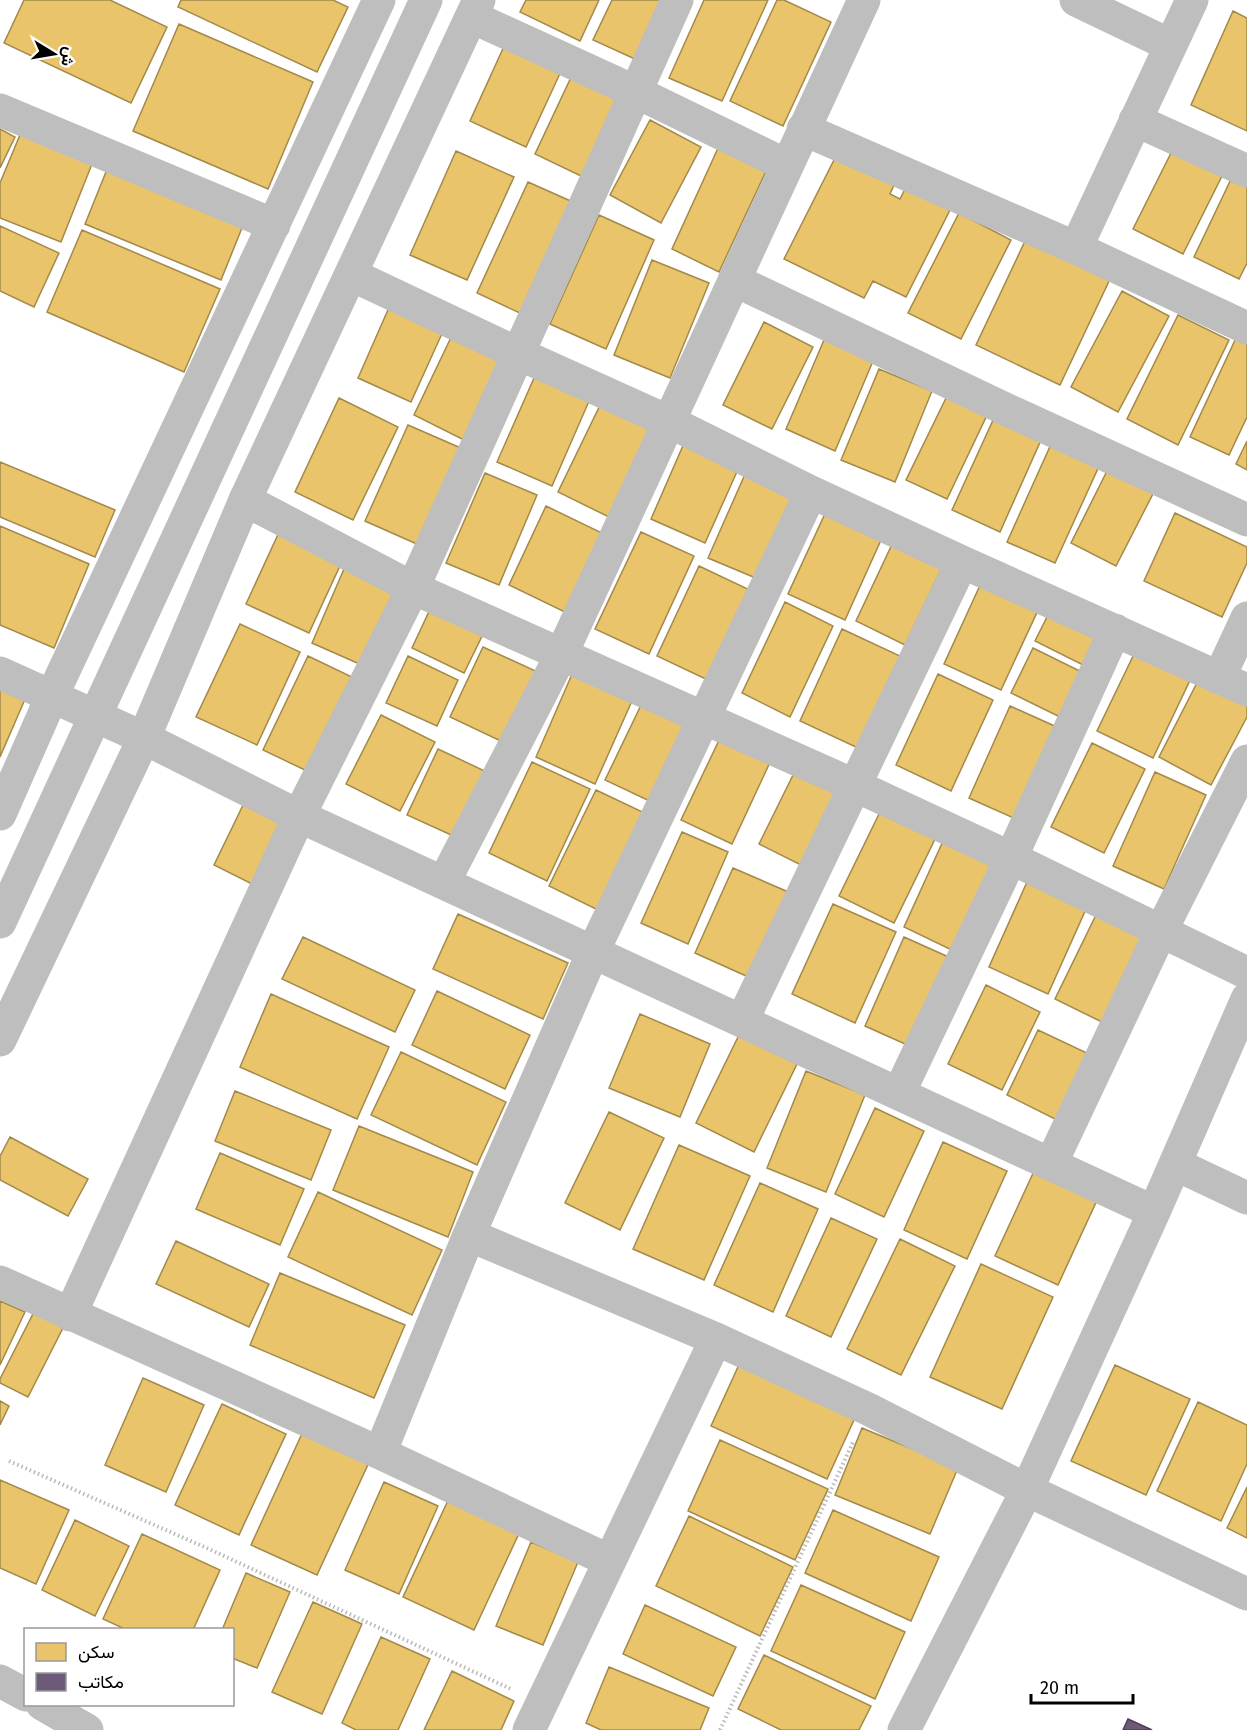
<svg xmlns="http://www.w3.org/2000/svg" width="1247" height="1730" viewBox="0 0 1247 1730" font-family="'Fira Sans',Vazirmatn,sans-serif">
<rect width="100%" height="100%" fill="#fff"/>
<path fill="#e9c46a" stroke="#a3894a" stroke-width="1.5" d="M 24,0 L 110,0 L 167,27 L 131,103 L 4,43 Z
M 181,0 L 333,0 L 348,7 L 317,72 L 178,7 Z
M 526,0 L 599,0 L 580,41 L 520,12 Z
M 612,0 L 666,0 L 637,60 L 593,40 Z
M 704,0 L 768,0 L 722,101 L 669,78 Z
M 777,0 L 784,0 L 831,22 L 783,126 L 730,101 Z
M 1233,11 L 1247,18 L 1247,131 L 1191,105 Z
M 179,24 L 313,82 L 268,189 L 133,131 Z
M 506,42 L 563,67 L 526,147 L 470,121 Z
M 574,71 L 622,93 L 583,177 L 535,154 Z
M 650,120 L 701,147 L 661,223 L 610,195 Z
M 0,129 L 15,137 L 0,168 Z
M 22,130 L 94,159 L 61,242 L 0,218 L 0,183 Z
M 1175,145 L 1225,170 L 1183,254 L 1133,229 Z
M 719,146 L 767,169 L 719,272 L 672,249 Z
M 456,151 L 514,177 L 467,280 L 410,255 Z
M 837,154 L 895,183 L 890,194 L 900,199 L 906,187 L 950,210 L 906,297 L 873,281 L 864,298 L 784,259 Z
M 108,167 L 244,223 L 221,280 L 85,224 Z
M 1233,175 L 1247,182 L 1247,263 L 1239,279 L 1194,257 Z
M 528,182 L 575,203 L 524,315 L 477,293 Z
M 959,213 L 1011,240 L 961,339 L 908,313 Z
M 599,215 L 654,240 L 606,349 L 550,324 Z
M 0,226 L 59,253 L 34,307 L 0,291 Z
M 82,230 L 220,289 L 184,372 L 47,312 Z
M 1026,239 L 1110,279 L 1060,385 L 976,345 Z
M 652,260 L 709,283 L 670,378 L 614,355 Z
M 1122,291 L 1169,316 L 1118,412 L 1071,387 Z
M 391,303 L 445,327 L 411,402 L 358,378 Z
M 1178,315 L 1229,340 L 1178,445 L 1127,419 Z
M 764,322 L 813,347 L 772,429 L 723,405 Z
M 456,327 L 508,353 L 466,441 L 414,415 Z
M 827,333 L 876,354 L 835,451 L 786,429 Z
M 1236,338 L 1247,343 L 1247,417 L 1229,455 L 1190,437 Z
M 538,369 L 593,392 L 552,486 L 497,462 Z
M 879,369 L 932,391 L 895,482 L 841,460 Z
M 949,392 L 989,411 L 947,499 L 906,480 Z
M 604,397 L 654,421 L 609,517 L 558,492 Z
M 339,398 L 398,427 L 353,520 L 295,492 Z
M 994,418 L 1041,440 L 1000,532 L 952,510 Z
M 408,425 L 463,449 L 419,545 L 365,521 Z
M 685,441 L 740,465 L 705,543 L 651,519 Z
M 1247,441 L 1247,470 L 1236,464 Z
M 1052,442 L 1100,464 L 1055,563 L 1007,542 Z
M 1112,461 L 1158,484 L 1116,566 L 1071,543 Z
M 0,462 L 115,510 L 95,557 L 0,517 Z
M 746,472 L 795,494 L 758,579 L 708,558 Z
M 485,473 L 537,495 L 499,585 L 446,563 Z
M 829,505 L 885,531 L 845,620 L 788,594 Z
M 546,506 L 606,535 L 569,614 L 509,585 Z
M 1175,513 L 1247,547 L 1247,563 L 1222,617 L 1144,581 Z
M 0,526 L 89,564 L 54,648 L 0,625 Z
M 281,528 L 344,557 L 309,633 L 246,604 Z
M 641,532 L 694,556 L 649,654 L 595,629 Z
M 895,538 L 945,561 L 905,645 L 856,621 Z
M 347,562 L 400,585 L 364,666 L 312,643 Z
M 699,566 L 754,592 L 712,682 L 657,656 Z
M 982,581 L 1039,608 L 1001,690 L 944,664 Z
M 785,602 L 833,626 L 790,717 L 742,693 Z
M 433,603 L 486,628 L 464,673 L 412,648 Z
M 1051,609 L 1107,637 L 1091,669 L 1035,641 Z
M 240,624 L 300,652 L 257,745 L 196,717 Z
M 842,629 L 900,656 L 858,748 L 800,721 Z
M 483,647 L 540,673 L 507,744 L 450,717 Z
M 1033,648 L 1086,674 L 1064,719 L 1011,693 Z
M 1136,650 L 1192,676 L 1153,758 L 1097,731 Z
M 308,656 L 352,677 L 307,771 L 263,750 Z
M 408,656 L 458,680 L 437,726 L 386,703 Z
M 576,665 L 636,692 L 595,784 L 536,757 Z
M 938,674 L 993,700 L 951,791 L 896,765 Z
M 1200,677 L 1247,702 L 1247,717 L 1211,785 L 1159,757 Z
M 0,686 L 26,697 L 0,757 Z
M 644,699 L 695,723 L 656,804 L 605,780 Z
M 1010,706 L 1059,728 L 1018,820 L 969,798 Z
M 381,715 L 435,742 L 400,811 L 346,784 Z
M 722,734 L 772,758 L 732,844 L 681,820 Z
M 1092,743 L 1145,769 L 1104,853 L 1051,827 Z
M 438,749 L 491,774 L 460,839 L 407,815 Z
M 532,762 L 590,789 L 547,881 L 489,853 Z
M 798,765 L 845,788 L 807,868 L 759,844 Z
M 1155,772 L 1206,795 L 1164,889 L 1113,866 Z
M 596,790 L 651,816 L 604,913 L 549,886 Z
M 246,799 L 285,818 L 252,884 L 214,865 Z
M 881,810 L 936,837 L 894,923 L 839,896 Z
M 682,832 L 728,852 L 688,944 L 641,923 Z
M 944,839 L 1001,866 L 960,954 L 904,927 Z
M 733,868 L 793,894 L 755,980 L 695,953 Z
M 1027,882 L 1086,909 L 1048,994 L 989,967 Z
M 833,904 L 896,932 L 855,1023 L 792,994 Z
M 458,914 L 568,963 L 543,1019 L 433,969 Z
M 1096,915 L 1147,940 L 1106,1024 L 1055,999 Z
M 303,937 L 415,990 L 395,1032 L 282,979 Z
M 904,937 L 953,959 L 914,1048 L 865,1026 Z
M 986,985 L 1040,1012 L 1002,1090 L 948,1064 Z
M 437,991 L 530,1035 L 505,1089 L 412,1045 Z
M 271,994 L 389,1047 L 357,1119 L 240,1067 Z
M 640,1014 L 710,1044 L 680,1117 L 609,1088 Z
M 1038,1030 L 1089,1054 L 1057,1120 L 1007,1095 Z
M 739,1035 L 797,1064 L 754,1152 L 696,1123 Z
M 401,1052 L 506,1102 L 477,1165 L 371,1115 Z
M 806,1071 L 865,1095 L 826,1192 L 767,1168 Z
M 235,1091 L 331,1130 L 311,1180 L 215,1141 Z
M 875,1108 L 924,1131 L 884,1217 L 835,1194 Z
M 609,1112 L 664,1138 L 620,1230 L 565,1203 Z
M 359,1126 L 473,1172 L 448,1237 L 333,1190 Z
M 10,1137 L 88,1179 L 68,1216 L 0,1180 L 0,1156 Z
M 943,1142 L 1007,1171 L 967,1259 L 904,1230 Z
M 679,1145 L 750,1176 L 704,1280 L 633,1249 Z
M 220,1153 L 304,1189 L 280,1245 L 196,1209 Z
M 1035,1169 L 1098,1198 L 1058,1285 L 995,1256 Z
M 760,1183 L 818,1209 L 773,1312 L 714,1285 Z
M 318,1192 L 442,1250 L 412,1315 L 288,1257 Z
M 831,1218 L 877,1239 L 831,1337 L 786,1316 Z
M 900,1239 L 955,1266 L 901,1375 L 847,1349 Z
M 176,1241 L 269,1284 L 249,1327 L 156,1284 Z
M 981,1264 L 1053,1297 L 1002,1409 L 930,1377 Z
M 280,1273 L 405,1325 L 374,1398 L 250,1345 Z
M 0,1301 L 25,1312 L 0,1365 Z
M 38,1304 L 67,1320 L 28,1397 L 0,1383 L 0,1379 Z
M 743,1356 L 859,1409 L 827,1479 L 711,1426 Z
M 1115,1365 L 1190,1399 L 1146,1495 L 1071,1461 Z
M 143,1378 L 204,1405 L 166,1492 L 105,1465 Z
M 0,1401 L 9,1406 L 0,1425 Z
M 1198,1402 L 1247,1425 L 1247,1464 L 1221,1521 L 1157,1491 Z
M 222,1404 L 286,1434 L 239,1535 L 175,1505 Z
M 305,1427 L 371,1458 L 317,1575 L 251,1545 Z
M 862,1428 L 958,1468 L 930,1534 L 835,1495 Z
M 720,1440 L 828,1489 L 795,1560 L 688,1511 Z
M 0,1480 L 69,1510 L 36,1584 L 0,1568 Z
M 384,1482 L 438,1506 L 399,1594 L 345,1570 Z
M 1247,1487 L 1247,1538 L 1227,1528 Z
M 451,1494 L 522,1527 L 474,1630 L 403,1597 Z
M 833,1510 L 939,1557 L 911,1621 L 805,1573 Z
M 689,1516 L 793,1567 L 760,1636 L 656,1586 Z
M 75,1520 L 129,1546 L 95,1616 L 42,1590 Z
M 142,1534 L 220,1570 L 193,1630 L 127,1630 L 103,1619 Z
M 531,1542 L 578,1562 L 543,1645 L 496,1626 Z
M 246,1573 L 290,1592 L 257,1668 L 232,1658 L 232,1630 L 222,1630 Z
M 801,1585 L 905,1632 L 875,1699 L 771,1651 Z
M 313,1602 L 362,1624 L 322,1714 L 272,1692 Z
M 645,1605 L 736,1647 L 713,1696 L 623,1654 Z
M 381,1637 L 430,1659 L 398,1730 L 356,1730 L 342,1723 Z
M 764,1655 L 871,1706 L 859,1730 L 781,1730 L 738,1709 Z
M 609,1667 L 709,1708 L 700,1730 L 601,1730 L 586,1723 Z
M 452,1671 L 514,1701 L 501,1730 L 424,1730 Z"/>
<path fill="#6d597a" stroke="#4c3e55" stroke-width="1.5" d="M 1128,1719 L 1152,1730 L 1123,1730 Z"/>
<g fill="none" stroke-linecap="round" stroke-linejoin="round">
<path stroke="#b9b9b9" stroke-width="4" stroke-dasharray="1.5 3" stroke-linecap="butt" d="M 9,1461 L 209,1549 L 511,1689
M 720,1730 L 854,1440"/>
<path stroke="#bebebe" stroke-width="33" d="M 1076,0 L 1170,45
M 472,17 L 636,92 L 786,165
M 0,110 L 274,225
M 1135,120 L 1247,171
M 803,129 L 1076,248 L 1247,328
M 1076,248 L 1192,0
M 352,275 L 519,354 L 670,422 L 811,492 L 962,562 L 1247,690
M 734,280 L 1014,413 L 1247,520
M 245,500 L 413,588 L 856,786 L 1011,858 L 1247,973
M 0,673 L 144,738 L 299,816 L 1154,1212
M 1219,678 L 1247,618
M 0,814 L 52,696 L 379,0
M 444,882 L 562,653 L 864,0
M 742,1021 L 962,562
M 899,1093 L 1011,858 L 1115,630
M 1051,1164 L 1161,931 L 1247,761
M 1175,1164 L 1247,1198
M 469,1235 L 716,1339 L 868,1409 L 1027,1490 L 1247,1594
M 0,1282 L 380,1453 L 610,1561
M 70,1315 L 299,816 L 413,588 L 677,0
M 380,1453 L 469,1235 L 593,952 L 811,492
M 529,1730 L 716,1339
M 904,1730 L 1027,1490 L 1154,1212 L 1247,999"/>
<path stroke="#bebebe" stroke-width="33" d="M 0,922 L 426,0
M 0,1040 L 144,738 L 245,500 L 479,0
M 0,1681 L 26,1695
M 42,1704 L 87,1730"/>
</g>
<rect x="24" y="1628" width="210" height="78" fill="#ffffff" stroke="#999999" stroke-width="1.5"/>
<rect x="36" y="1643" width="30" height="18" fill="#e9c46a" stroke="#999999" stroke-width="1.5"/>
<text x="78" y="1658" font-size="18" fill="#000000">سكن</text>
<rect x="36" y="1673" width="30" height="18" fill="#6d597a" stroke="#999999" stroke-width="1.5"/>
<text x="78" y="1688" font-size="18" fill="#000000">مكاتب</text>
<g transform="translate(54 54) rotate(101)" stroke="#ffffff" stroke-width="4.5" paint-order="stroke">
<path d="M0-4.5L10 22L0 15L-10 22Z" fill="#000000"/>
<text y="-9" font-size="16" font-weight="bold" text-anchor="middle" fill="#000000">ش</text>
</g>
<path d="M1031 1694v9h102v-9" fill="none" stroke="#000000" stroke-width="3"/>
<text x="1040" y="1694" font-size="18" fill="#000000" stroke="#ffffff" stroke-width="4.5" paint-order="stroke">20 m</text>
</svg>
